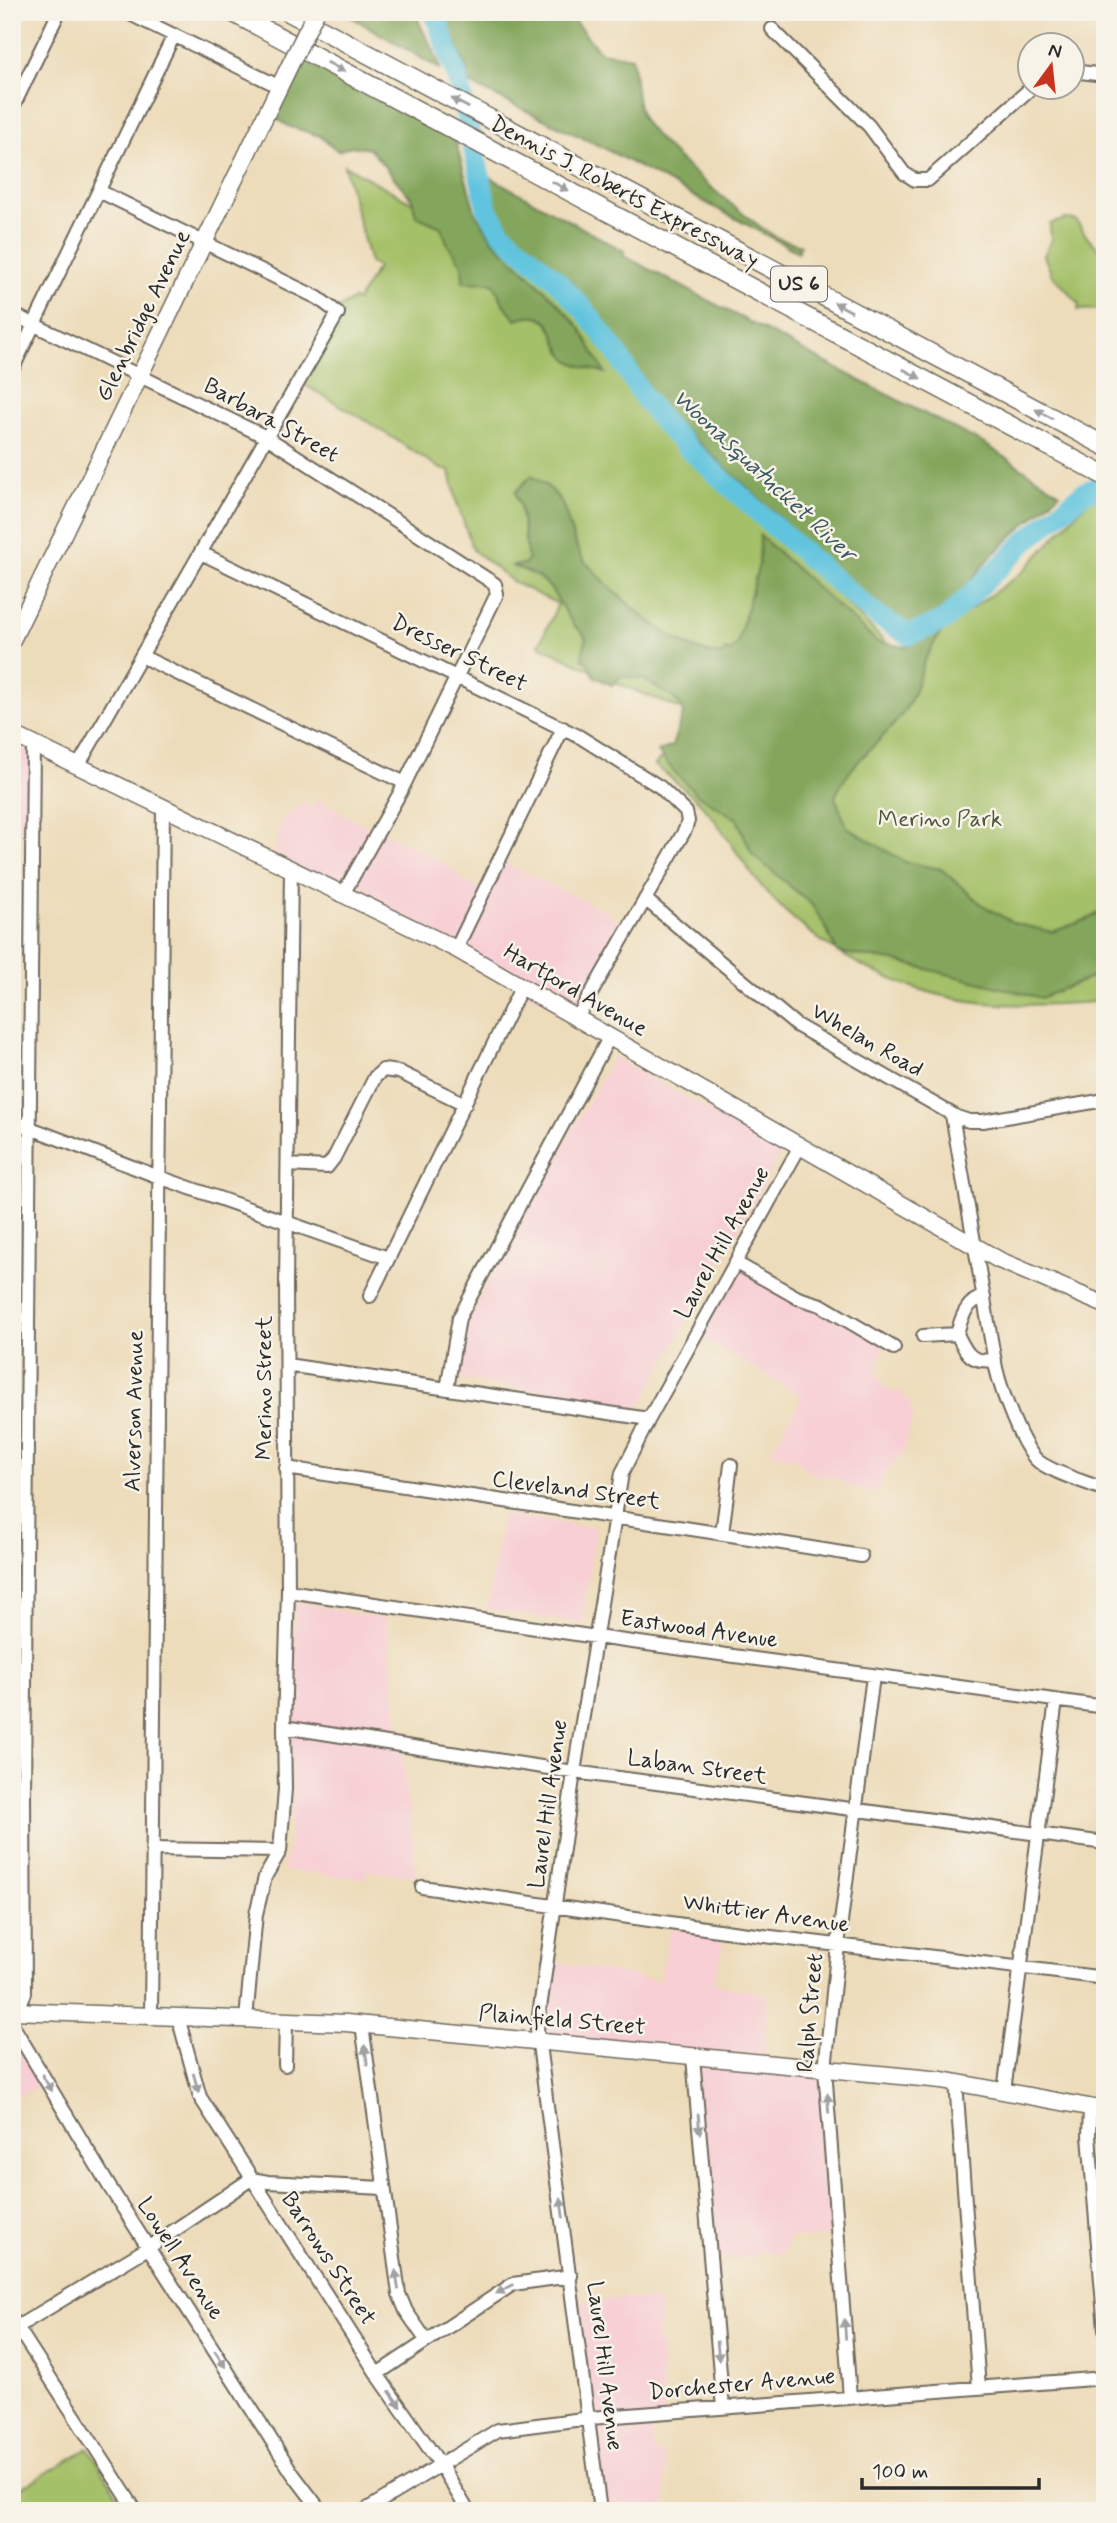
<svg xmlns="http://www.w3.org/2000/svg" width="1117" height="2523" viewBox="0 0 1117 2523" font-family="Mynerve,sans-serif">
<rect width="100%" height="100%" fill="#f7f3e8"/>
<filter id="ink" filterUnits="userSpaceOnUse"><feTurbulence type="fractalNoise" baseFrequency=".0143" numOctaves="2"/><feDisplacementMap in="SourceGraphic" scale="14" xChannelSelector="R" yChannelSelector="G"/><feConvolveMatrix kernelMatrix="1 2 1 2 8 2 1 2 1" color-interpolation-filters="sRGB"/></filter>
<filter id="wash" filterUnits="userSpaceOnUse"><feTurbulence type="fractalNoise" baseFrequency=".00686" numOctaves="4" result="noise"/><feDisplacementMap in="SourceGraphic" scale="28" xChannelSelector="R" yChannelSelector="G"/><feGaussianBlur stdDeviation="1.57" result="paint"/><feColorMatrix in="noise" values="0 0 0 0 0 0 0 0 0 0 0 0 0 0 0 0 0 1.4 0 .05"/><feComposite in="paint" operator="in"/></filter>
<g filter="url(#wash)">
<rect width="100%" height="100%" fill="#eddcba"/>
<path fill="#f7cfd4" d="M 12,738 L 32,748 L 31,833 L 12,833 Z
M 319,799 L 377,833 L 383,832 L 454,869 L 460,879 L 483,890 L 503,862 L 608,912 L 613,918 L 632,927 L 578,1019 L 272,862 L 283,820 L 306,801 L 308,812 Z
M 613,1057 L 782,1151 L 640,1407 L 460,1379 L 469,1318 Z
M 734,1267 L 885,1344 L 876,1371 L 885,1388 L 902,1393 L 909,1402 L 913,1416 L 902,1454 L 884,1475 L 879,1491 L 872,1493 L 844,1485 L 843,1480 L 810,1473 L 797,1459 L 770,1453 L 803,1396 L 696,1335 Z
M 502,1514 L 596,1528 L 582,1624 L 487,1609 Z
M 295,1602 L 386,1619 L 417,1876 L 366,1871 L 365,1879 L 283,1870 L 289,1847 Z
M 671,1928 L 722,1935 L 721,1958 L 713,1981 L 721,1986 L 768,1994 L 764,2066 L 819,2071 L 836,2234 L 811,2239 L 792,2236 L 781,2254 L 763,2251 L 754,2257 L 714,2259 L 694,2062 L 542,2046 L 545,1960 L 660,1981 Z
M 12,2021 L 47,2081 L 12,2100 Z
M 620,2298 L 658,2300 L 661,2321 L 655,2339 L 661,2344 L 664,2418 L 651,2422 L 654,2451 L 665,2457 L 665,2511 L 597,2511 L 578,2302 Z"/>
<path fill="#a4c067" stroke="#687649" stroke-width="2" d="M 344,165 L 444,220 L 539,226 L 639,396 L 902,659 L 1024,571 L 1097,491 L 1105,494 L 1105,1001 C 1070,1004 1034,1006 999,1004 C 915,999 831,960 773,899 C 749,875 734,845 713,818 C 698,798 674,781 655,765 L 697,722 L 696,715 L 624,686 L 539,645 L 558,604 L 513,582 L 473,550 L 456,500 L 450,471 L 441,469 L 362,418 L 303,384 L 338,309 L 354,299 L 357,301 L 378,267 L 370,263 Z
M 1065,219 L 1076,220 L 1087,237 L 1105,255 L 1105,309 L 1078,310 L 1079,303 L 1052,275 L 1044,256 L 1051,240 L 1050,224 Z
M 89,2448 L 127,2511 L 18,2511 L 12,2503 L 12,2493 Z"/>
<path fill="#83a65c" stroke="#576844" stroke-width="2" d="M 343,12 L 416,12 C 420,33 437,48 440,69 Z
M 441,12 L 567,12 L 600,52 L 632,57 C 635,75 635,97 641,115 C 649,139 755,227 780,239 C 787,241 794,243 801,245 L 798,252 L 602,147 L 470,84 L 465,64 Z
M 297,52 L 454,136 L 475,212 L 493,240 L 556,301 L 580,328 L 605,373 C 595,369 577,367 569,360 C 549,344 559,304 516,319 L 503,303 L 493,283 L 463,282 L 462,264 L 448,245 L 441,227 L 416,216 L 412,199 L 370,149 L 351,146 L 338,151 L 320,136 L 288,126 L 270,114 Z
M 486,175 L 624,251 L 624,256 L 874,388 L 985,444 L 1060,493 L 994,553 L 943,613 L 931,623 L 907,629 L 893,624 L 862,603 L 781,519 L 656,404 L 638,381 L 624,351 L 572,282 L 510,231 L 496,212 L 488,197 Z
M 531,476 C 576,499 561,523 583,559 C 588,566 596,572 602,579 C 627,604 686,658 723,654 L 725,650 L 730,652 L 737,644 L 759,564 L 760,536 L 877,642 L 906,647 L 943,629 C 936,640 929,651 924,662 C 919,676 916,691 909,703 C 889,739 851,758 835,797 L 847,827 L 905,862 L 941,869 L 981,904 L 1014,923 L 1052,932 L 1088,919 L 1105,909 L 1105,972 L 1041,998 L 899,962 L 837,952 L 824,924 L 811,904 L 752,854 L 737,819 L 699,796 L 674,772 L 658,752 L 672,746 L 683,714 L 681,706 L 672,697 L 643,679 L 621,676 L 612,685 L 595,677 L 588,663 L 582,658 L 586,638 C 582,631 575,628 571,621 C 549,588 552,578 511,566 L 525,564 L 528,559 L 520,506 L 515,492 Z"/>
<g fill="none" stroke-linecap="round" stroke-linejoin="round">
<path stroke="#60c4de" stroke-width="21" d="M 434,12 L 457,76 L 487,208 L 501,232 L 556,280 L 586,312 L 616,352 L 642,395 L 663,423 L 690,450 L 808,557 L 877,616 L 909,635 L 945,620 L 1026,541 L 1083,493 L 1105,484"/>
</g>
</g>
<g filter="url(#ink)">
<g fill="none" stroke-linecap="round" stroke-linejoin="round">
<g stroke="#6f695d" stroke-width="16">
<path id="minor" d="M 126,12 L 280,87
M 772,29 L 869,126 L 904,173 L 915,180 L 928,180 L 1031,88
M 1072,71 L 1105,75
M 12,109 L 59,12
M 12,314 L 268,438 L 495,584 L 497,594 L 401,791 L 343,894
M 12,370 L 174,35
M 201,553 L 580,737 L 660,787 L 686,812 L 688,821 L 685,830 L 577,1018
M 141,656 L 405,783
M 78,766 L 338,313 L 318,298 L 99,191
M 645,899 L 796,1025 L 957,1117 L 969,1121 L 983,1121 L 1105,1100
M 456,949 L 563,728
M 952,1115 L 996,1368 C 1001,1390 1022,1449 1039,1462 C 1058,1475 1084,1481 1105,1490
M 12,1121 L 159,1177 L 388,1258
M 288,1165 L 327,1167 L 334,1158 L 375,1077 L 383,1070 L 399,1072 L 465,1104
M 736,1263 L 798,1298 L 821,1305 L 894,1348
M 370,1296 L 522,986
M 984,1297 C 967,1300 961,1318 957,1334 C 967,1354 970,1363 995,1360
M 923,1336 L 957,1334
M 287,1365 L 649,1419
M 447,1389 L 459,1318 L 610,1036
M 286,1468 C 478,1498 670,1524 861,1556
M 722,1533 L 731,1465
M 288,1591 L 596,1637 L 1105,1707
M 284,1727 L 574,1772 L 1105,1843
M 152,1849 L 280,1851
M 422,1887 L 732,1932 L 1105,1978
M 12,2007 L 21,2002 L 25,1993 L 24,1796 L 33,744
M 151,2016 L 163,807
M 178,2017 L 200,2097 L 377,2374 L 440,2464 L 468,2511
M 246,2019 L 256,1914 L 265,1877 L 280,1851 L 285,1789 L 284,1727 L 288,1591 L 286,1285 L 291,869
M 12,2024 L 109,2186 L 293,2474 L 321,2511
M 362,2025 L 399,2294 L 406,2311 L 426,2340
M 693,2057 L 723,2408
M 285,2065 L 286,2021
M 956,2082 L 979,2388
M 1004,2091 L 1056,1701
M 1090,2107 L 1089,2136 L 1105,2329
M 12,2319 L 136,2511
M 12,2330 L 148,2248 L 251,2179 L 268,2182 L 383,2188
M 377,2374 L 513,2284 L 571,2276
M 850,2398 L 825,2069 L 838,1945 L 873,1676
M 364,2511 L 498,2430 L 590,2418 L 1105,2378
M 600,2511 L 537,2029 L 574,1772 L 622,1473 L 649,1419 L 800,1146"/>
</g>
<g stroke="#6f695d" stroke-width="19">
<path id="major" d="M 12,640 L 286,73
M 12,734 L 456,949 L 999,1260 L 1105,1305
M 12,2011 L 346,2023 L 942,2080 L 1105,2110"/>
</g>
<g stroke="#6f695d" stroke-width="21">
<path id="highway" d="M 232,12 L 1105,476
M 289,12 L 1105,446"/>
</g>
<use href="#minor" stroke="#fff" stroke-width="12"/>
<use href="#major" stroke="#fff" stroke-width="16"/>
<use href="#highway" stroke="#fff" stroke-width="18"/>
<g stroke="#6f695d" stroke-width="19" stroke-linecap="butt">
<path id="major-bridge" d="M 286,73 L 316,12"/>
</g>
<use href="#major-bridge" stroke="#fff" stroke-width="16"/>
</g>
<defs><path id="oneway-solid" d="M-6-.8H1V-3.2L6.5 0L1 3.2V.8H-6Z" transform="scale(1.75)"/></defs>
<g fill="#a0a0a0">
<use href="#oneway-solid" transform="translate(336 67) rotate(28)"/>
<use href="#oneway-solid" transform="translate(460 103) rotate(-152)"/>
<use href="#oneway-solid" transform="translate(560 186) rotate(28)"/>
<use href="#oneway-solid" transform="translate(843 307) rotate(-152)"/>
<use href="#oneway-solid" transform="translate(912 374) rotate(28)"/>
<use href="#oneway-solid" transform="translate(1044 414) rotate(-152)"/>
<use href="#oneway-solid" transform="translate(366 2055) rotate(-98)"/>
<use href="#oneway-solid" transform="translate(47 2083) rotate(59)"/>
<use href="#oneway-solid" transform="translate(196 2083) rotate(74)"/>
<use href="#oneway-solid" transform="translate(828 2103) rotate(-94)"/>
<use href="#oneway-solid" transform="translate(699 2124) rotate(85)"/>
<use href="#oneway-solid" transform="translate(562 2208) rotate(-98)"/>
<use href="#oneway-solid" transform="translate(397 2280) rotate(-99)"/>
<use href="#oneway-solid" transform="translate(505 2289) rotate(153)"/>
<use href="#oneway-solid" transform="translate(845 2329) rotate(-94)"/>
<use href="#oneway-solid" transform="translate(718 2351) rotate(85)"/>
<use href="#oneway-solid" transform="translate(220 2359) rotate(57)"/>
<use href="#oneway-solid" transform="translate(395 2399) rotate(55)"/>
</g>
</g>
<g text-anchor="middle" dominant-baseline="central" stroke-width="5" stroke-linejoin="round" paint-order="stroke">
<rect fill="#f7f3e8" stroke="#686764" stroke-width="2" x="771" y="266.5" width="56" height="35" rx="5"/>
<g font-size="21" font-weight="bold" fill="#2b2b2b">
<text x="799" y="284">US 6</text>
</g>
<g font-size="23" fill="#2b2b2b" stroke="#f7f3e8">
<text transform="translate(624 193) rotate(28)">Dennis J. Roberts Expressway</text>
<text transform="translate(144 316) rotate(-64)">Glenbridge Avenue</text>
<text transform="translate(271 421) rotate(29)">Barbara Street</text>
<text transform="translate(459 654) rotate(26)">Dresser Street</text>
<text transform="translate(575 991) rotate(30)">Hartford Avenue</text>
<text transform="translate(867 1041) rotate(30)">Whelan Road</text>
<text transform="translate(723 1243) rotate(-61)">Laurel Hill Avenue</text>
<text transform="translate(265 1388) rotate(-90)">Merino Street</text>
<text transform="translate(135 1411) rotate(-89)">Alverson Avenue</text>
<text transform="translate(576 1491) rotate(8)">Cleveland Street</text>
<text transform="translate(699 1630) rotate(8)">Eastwood Avenue</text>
<text transform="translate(697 1768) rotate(8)">Laban Street</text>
<text transform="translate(549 1804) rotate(-82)">Laurel Hill Avenue</text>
<text transform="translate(766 1914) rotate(8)">Whittier Avenue</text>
<text transform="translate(811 2013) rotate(-85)">Ralph Street</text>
<text transform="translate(562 2021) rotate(5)">Plainfield Street</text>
<text transform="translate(180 2259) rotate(57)">Lowell Avenue</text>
<text transform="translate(328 2259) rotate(57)">Barrows Street</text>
<text transform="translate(604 2366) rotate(83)">Laurel Hill Avenue</text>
<text transform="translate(742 2385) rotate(-5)">Dorchester Avenue</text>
</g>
<g font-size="23" fill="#4f583d" stroke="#f7f3e8">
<text x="940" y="820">Merino Park</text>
</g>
<g font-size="24" font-style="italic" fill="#3b5961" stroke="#f7f3e8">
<text transform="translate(764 476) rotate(43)">Woonasquatucket River</text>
</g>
</g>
<rect width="1117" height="2523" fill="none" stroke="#f7f3e8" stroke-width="42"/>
<g transform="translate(1051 66) rotate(15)"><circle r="33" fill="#f7f3e8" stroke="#a5a39c" stroke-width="2"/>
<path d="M0-5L12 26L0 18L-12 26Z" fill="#c8321e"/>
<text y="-10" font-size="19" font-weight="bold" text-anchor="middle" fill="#2b2b2b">N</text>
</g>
<path d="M862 2478v10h177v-10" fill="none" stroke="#2b2b2b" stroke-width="3.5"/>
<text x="872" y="2478" font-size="21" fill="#2b2b2b" stroke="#f7f3e8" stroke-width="5" paint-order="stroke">100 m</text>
</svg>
